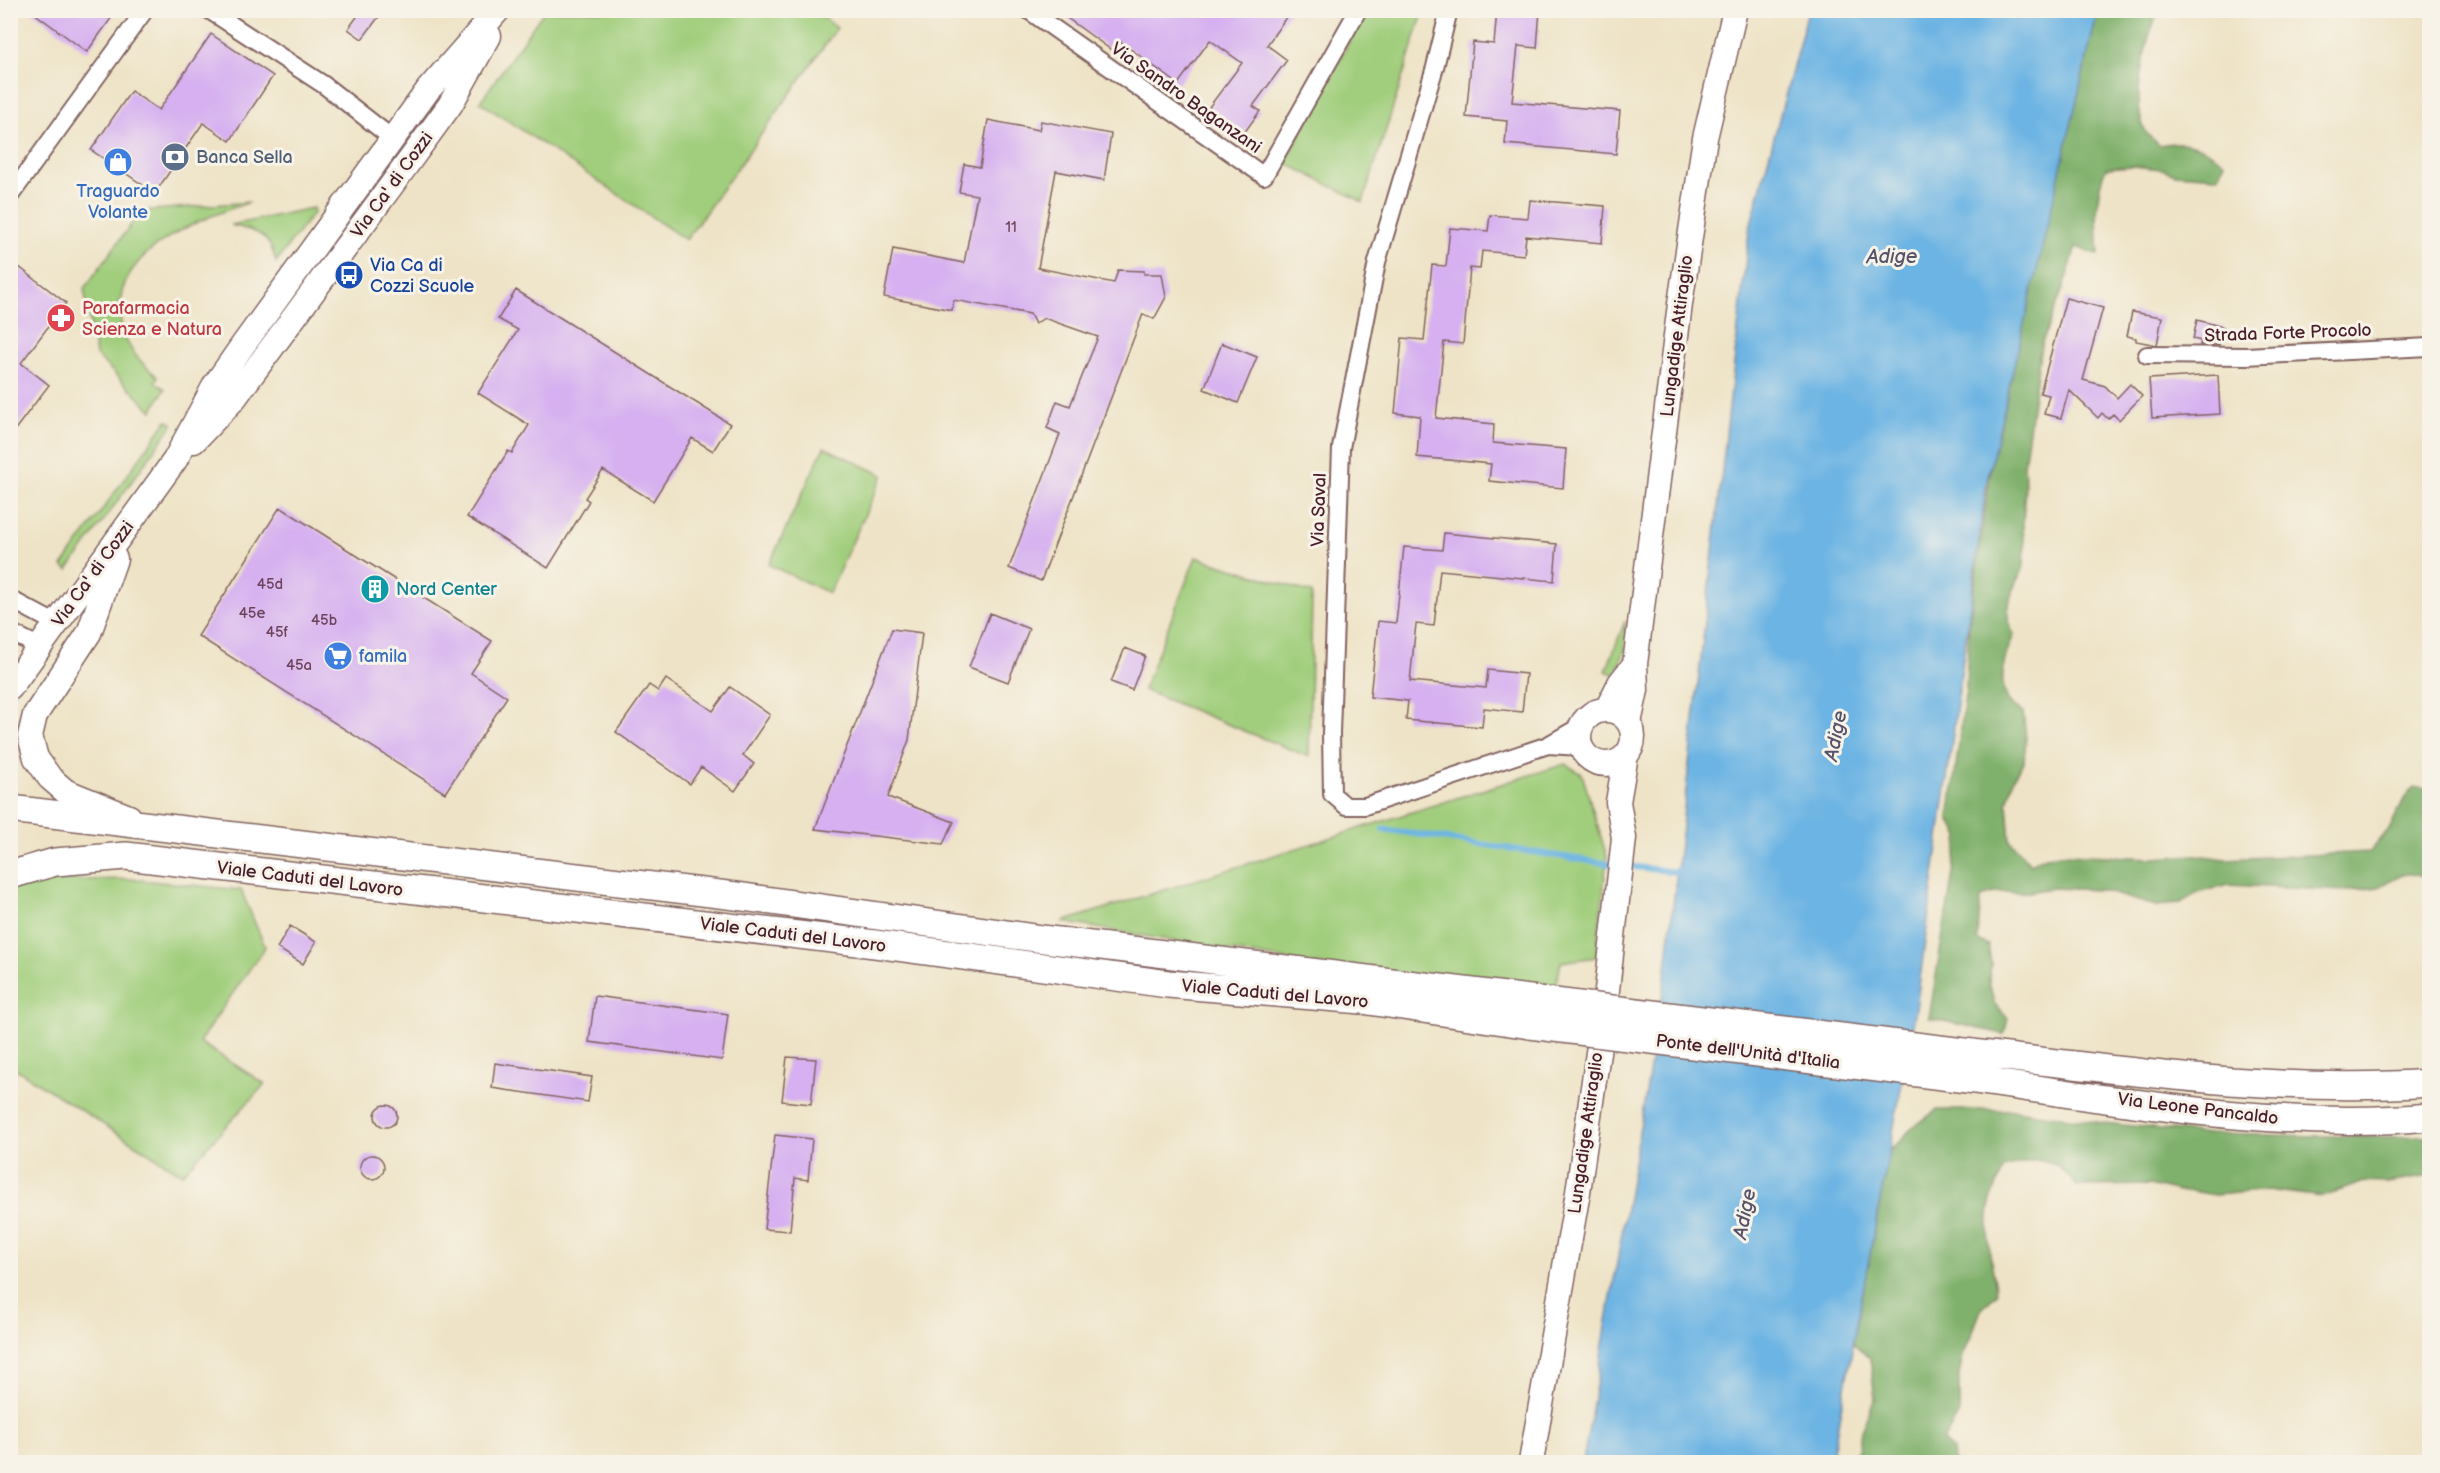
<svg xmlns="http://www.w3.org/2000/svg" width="2440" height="1473" viewBox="0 0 2440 1473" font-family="'Balsamiq Sans',sans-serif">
<rect width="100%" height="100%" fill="#f7f3e8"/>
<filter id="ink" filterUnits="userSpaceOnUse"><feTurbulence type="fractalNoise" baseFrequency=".0167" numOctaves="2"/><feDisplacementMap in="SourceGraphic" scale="12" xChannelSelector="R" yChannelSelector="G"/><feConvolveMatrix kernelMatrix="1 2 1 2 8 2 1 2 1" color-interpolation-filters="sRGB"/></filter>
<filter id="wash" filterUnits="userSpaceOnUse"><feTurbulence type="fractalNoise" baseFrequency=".008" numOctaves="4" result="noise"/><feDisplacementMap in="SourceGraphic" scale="24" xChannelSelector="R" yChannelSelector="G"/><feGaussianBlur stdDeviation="1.35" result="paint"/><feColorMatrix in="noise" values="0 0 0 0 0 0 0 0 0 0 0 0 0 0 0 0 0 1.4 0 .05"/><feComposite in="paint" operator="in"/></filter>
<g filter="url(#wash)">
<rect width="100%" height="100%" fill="#eee3c6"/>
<path fill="#a0ce7c" stroke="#757654" stroke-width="1.5" d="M 544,11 L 814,11 L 837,28 L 686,240 L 480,102 Z
M 1369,11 L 1421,11 L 1421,19 L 1363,202 L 1285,163 L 1358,25 Z
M 250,202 C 201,219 116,248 120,313 C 121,342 136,359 158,377 L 155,382 L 165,389 L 152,411 L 96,355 L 84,289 L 141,211 Z
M 313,208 L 314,212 L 276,262 C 269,233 258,232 231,225 Z
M 167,420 L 173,424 L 68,570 L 62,566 Z
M 824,447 L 883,475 L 829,593 L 769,565 Z
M 1196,557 L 1312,593 L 1309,757 L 1143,690 Z
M 1625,621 L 1625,650 L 1615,675 L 1606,671 Z
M 1565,764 L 1582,774 L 1607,857 L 1596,957 L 1561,962 L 1552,1005 L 1062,922 Z
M 130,879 L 241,890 L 265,947 L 199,1042 L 265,1084 L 182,1174 L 11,1066 L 10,888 L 30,881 Z"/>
<path fill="#80b16c" stroke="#65684c" stroke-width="1.5" d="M 2084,11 L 2159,11 C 2145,39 2130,104 2146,132 C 2149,137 2155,141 2160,145 C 2186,139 2204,146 2225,163 L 2218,177 L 2175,174 L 2162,169 L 2133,166 L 2106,168 C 2094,193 2097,228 2099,255 L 2076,247 L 2064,286 L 2041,345 L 2024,466 C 2026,486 2024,503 2023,523 C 2023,538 2027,554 2023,569 C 2022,574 2018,577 2016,582 C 2009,598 2004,619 2014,635 C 2005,654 1997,679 2008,700 C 2011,705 2018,709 2023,712 L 2026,738 L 2024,762 L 2014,778 L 2007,803 L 2010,840 L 2030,864 L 2046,856 L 2064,854 L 2155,858 L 2196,855 L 2226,859 L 2370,852 L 2390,828 L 2404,799 L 2414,787 L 2429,790 L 2429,878 L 2406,873 L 2379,887 L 2348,891 L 2228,885 L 2197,893 L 2179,904 L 2156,906 L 2100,890 L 2052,888 L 2029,892 L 1997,892 L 1981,897 L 1977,940 L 1988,945 L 1991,964 L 1989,982 L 1994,1003 L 2008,1019 L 2004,1034 L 1929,1018 L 1959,836 L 1949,819 L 1966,689 L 1969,624 L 1999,410 Z
M 1937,1110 L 2016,1110 L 2104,1123 L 2209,1134 L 2372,1137 L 2429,1136 L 2429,1176 L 2387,1183 L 2363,1182 L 2323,1197 L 2268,1190 L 2216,1195 L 2191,1191 L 2179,1192 L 2149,1185 L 2077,1186 C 2051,1154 2040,1157 2004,1168 C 1999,1180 1993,1192 1990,1203 C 1984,1228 1992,1268 1997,1293 L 1981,1310 L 1963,1356 L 1959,1374 L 1959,1413 L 1943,1441 L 1953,1450 L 1954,1462 L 1848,1462 L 1859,1449 L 1861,1430 L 1875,1399 L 1870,1358 L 1854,1344 L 1850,1330 L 1869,1263 L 1861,1237 L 1874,1164 L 1901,1141 L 1911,1128 Z"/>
<path fill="#6cb4e3" stroke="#5b6a87" stroke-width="1.5" d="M 1808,11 L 2098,11 L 1987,481 L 1916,1009 L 1831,1462 L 1583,1462 L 1664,986 L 1749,231 Z"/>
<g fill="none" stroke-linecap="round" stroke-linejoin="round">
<path stroke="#6cb4e3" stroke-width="6" d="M 1383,829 L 1616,865
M 1627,866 L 1685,873"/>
</g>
<g id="blocks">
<path fill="#d6b0f0" d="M 30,10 L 117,10 L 87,52 Z
M 362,10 L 384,10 L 362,39 L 348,29 Z
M 1056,10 L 1291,10 L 1267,45 L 1287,60 L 1253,106 L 1260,111 L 1244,133 L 1209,107 L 1242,63 L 1210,40 L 1178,84 L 1121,42 L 1114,52 Z
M 1497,10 L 1540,10 L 1537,48 L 1518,46 L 1512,102 L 1620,111 L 1616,154 L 1505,144 L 1507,121 L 1466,117 L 1473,42 L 1494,44 Z
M 211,34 L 273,76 L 230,141 L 203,123 L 155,193 L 91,150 L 131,91 L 159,110 Z
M 988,120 L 1039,130 L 1041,121 L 1111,134 L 1104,180 L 1056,171 L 1038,268 L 1114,283 L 1118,270 L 1144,271 L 1144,274 L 1162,274 L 1166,297 L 1154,319 L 1143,314 L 1041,581 L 1009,568 L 1060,434 L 1047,428 L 1057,401 L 1070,406 L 1098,337 L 1044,318 L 1035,324 L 1030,314 L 954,300 L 952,310 L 884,297 L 893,249 L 964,263 L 977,195 L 959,192 L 964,164 L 980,167 Z
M 1530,200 L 1605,206 L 1602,243 L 1526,236 L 1524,255 L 1482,251 L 1480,269 L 1470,268 L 1463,344 L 1444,342 L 1436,418 L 1494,424 L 1493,443 L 1566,449 L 1563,488 L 1489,481 L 1491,464 L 1417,457 L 1420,416 L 1395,413 L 1402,338 L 1424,340 L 1432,265 L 1446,266 L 1450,228 L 1488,231 L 1490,215 L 1528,218 Z
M 10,260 L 66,303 L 21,363 L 49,385 L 10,436 Z
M 516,290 L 730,424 L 713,451 L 692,438 L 653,501 L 603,470 L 585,498 L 589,501 L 548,568 L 467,517 L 508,451 L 512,453 L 529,425 L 478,393 L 518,330 L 498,319 Z
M 2066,298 L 2103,308 L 2083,380 L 2105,386 L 2117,398 L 2130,384 L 2142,396 L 2119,420 L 2113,414 L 2108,419 L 2102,413 L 2098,418 L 2069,390 L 2061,418 L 2044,414 L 2049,395 L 2040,393 Z
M 2132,312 L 2162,317 L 2157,345 L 2136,341 L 2136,338 L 2127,336 Z
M 2197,320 L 2224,327 L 2219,345 L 2200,345 L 2201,341 L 2193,339 Z
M 1222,343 L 1257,357 L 1238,403 L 1204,389 Z
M 2218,375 L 2220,414 L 2152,418 L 2149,379 Z
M 280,507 L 492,641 L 471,673 L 507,697 L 445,793 L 198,636 Z
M 1444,533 L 1557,544 L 1554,581 L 1440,570 L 1434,626 L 1416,624 L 1410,681 L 1486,688 L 1488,670 L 1526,674 L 1522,712 L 1484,708 L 1482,727 L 1406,720 L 1408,701 L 1370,697 L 1378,621 L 1396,623 L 1404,547 L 1442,550 Z
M 990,613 L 1029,629 L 1008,682 L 969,667 Z
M 892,629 L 922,633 L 909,740 L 888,797 L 954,822 L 943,844 L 815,829 Z
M 1125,648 L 1145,656 L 1132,690 L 1111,682 Z
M 666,679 L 713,711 L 730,687 L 770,715 L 743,755 L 754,764 L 735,791 L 701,767 L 690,784 L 616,732 L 649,685 L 658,691 Z
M 290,926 L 316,942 L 303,964 L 277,948 Z
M 595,996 L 728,1014 L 722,1060 L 589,1042 Z
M 787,1057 L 816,1059 L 811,1104 L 782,1101 Z
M 495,1063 L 592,1077 L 588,1102 L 492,1088 Z
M375 1116a11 11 0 1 1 22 0a11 11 0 1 1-22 0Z
M 775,1135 L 812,1139 L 808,1180 L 795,1178 L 790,1231 L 764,1229 Z
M360 1167a12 12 0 1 1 24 0a12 12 0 1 1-24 0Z"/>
</g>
</g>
<g filter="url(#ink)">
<use href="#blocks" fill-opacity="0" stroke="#836461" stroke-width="1.5"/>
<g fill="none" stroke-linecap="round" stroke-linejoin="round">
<g stroke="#836461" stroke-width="20">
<path id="street" d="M 209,10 L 324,85 L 393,139
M 1028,10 L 1264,176 L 1358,10
M 1449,10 L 1435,67 L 1377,262 L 1341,448 L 1331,733 L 1332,794 L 1346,806 L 1365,806 L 1548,745 L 1581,726
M 10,196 L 145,10
M 2147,355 L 2246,356 L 2430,347
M 10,599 L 57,624
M 10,632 L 40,647
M 1548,745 L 1581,747"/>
</g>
<g stroke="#836461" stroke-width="27">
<path id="secondary" d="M 194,441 L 233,400 L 402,171 L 450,105 L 489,36
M 115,559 L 89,633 L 35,715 L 30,736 L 36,758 L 50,778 L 65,791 L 129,817
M 10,688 L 175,460 L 215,385 L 243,345 L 428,90 L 498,10
M 1607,709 L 1620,683 L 1635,664
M1579 737a27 27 0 1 1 54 0a27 27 0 1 1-54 0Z
M 1629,723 L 1636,690 L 1635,664 L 1680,304 L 1705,138 L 1735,10
M 1531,1462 L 1578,1192 L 1607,990 L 1624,838 L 1618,802 L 1626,755"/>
</g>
<g stroke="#836461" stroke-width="30">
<path id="primary" d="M 10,809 L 736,896 L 1035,938 L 1538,1000
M 10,875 L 55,862 L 126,856 L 875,944 L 1168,984 L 1362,1000 L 1530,1025
M 1972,1053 C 2124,1070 2276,1094 2430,1083
M 1967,1079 C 2120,1100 2274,1131 2430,1117"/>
</g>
<use href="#street" stroke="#fff" stroke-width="16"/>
<use href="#secondary" stroke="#fff" stroke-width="24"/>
<use href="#primary" stroke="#fff" stroke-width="27"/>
<g stroke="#836461" stroke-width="30" stroke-linecap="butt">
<path id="primary-bridge" d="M 1538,1000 L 1972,1053
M 1530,1025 L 1967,1079"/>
</g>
<use href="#primary-bridge" stroke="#fff" stroke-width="27"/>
</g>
</g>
<defs>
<g id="bank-disc" transform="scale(1.5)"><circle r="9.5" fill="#5c6f8a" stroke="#f7f3e8"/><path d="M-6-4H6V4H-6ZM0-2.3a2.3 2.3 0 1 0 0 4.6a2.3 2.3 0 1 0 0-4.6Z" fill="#fff"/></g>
<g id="shop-disc" transform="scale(1.5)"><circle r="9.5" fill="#3f7fe0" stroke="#f7f3e8"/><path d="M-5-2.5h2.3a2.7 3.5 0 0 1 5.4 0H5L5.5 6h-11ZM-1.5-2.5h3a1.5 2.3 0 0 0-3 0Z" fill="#fff"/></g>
<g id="bus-disc" transform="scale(1.5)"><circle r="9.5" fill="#1a4fb4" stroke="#f7f3e8"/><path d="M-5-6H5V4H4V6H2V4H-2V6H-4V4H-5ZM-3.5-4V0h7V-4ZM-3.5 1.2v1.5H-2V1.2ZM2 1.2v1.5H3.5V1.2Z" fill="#fff"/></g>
<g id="pharmacy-disc" transform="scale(1.5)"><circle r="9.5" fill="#e0444e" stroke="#f7f3e8"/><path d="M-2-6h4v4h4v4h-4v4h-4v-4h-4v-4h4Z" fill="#fff"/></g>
<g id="building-disc" transform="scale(1.5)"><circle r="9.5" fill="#0f9aa8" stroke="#f7f3e8"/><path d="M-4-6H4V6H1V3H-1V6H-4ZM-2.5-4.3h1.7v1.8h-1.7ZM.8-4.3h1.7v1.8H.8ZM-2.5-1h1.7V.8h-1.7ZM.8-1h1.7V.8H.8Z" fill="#fff"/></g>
<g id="supermarket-disc" transform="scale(1.5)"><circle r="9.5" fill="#3f7fe0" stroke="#f7f3e8"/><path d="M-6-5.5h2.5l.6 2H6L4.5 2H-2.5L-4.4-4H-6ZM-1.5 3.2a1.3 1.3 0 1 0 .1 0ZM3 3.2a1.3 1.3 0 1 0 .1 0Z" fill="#fff"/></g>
</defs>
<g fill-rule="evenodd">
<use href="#bank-disc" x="175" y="157"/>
<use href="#shop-disc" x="118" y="162"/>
<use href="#bus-disc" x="349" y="275"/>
<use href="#pharmacy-disc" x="61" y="318"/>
<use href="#building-disc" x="375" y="589"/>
<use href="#supermarket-disc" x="338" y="656"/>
</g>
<g text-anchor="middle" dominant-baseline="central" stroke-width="6" stroke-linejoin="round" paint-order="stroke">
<g font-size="15" fill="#6d435c">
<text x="1011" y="227">11</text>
<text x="270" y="584">45d</text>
<text x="252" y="613">45e</text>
<text x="324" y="620">45b</text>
<text x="277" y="632">45f</text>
<text x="299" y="665">45a</text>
</g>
<g font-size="18" fill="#4a1f2b" stroke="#f7f3e8">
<text transform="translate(1186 98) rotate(35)">Via Sandro Baganzani</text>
<text transform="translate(392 185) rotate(-54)">Via Ca' di Cozzi</text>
<text transform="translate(2288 333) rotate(-2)">Strada Forte Procolo</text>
<text transform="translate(1677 336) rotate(-83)">Lungadige Attiraglio</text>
<text transform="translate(1319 510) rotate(-88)">Via Saval</text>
<text transform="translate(93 574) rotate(-54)">Via Ca' di Cozzi</text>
<text transform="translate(310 879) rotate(7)">Viale Caduti del Lavoro</text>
<text transform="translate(793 935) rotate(7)">Viale Caduti del Lavoro</text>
<text transform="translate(1275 994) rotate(5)">Viale Caduti del Lavoro</text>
<text transform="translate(1748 1052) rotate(7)">Ponte dell'Unità d'Italia</text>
<text transform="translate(2198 1109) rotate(7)">Via Leone Pancaldo</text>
<text transform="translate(1586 1133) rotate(-82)">Lungadige Attiraglio</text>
</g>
<g font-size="18" fill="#4e5e75" stroke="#f7f3e8" text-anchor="start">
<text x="196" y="157">Banca Sella</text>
</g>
<g font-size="18" fill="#366cbe" stroke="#f7f3e8">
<text x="118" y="191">Traguardo<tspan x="118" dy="21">Volante</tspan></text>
<text x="359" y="656" text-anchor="start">famila</text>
</g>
<g font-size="18" fill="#164399" stroke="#f7f3e8" text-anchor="start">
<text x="370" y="265">Via Ca di<tspan x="370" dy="21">Cozzi Scuole</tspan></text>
</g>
<g font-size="18" fill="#be3a42" stroke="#f7f3e8" text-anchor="start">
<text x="82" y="308">Parafarmacia<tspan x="82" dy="21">Scienza e Natura</tspan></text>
</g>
<g font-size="18" fill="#0d838f" stroke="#f7f3e8" text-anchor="start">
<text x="396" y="589">Nord Center</text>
</g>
<g font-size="20" font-style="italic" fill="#56536b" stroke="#f7f3e8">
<text x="1892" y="257">Adige</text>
<text transform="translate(1836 736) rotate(-79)">Adige</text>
<text transform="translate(1745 1214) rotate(-79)">Adige</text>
</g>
</g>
<rect width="2440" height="1473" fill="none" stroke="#f7f3e8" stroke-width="36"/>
</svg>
